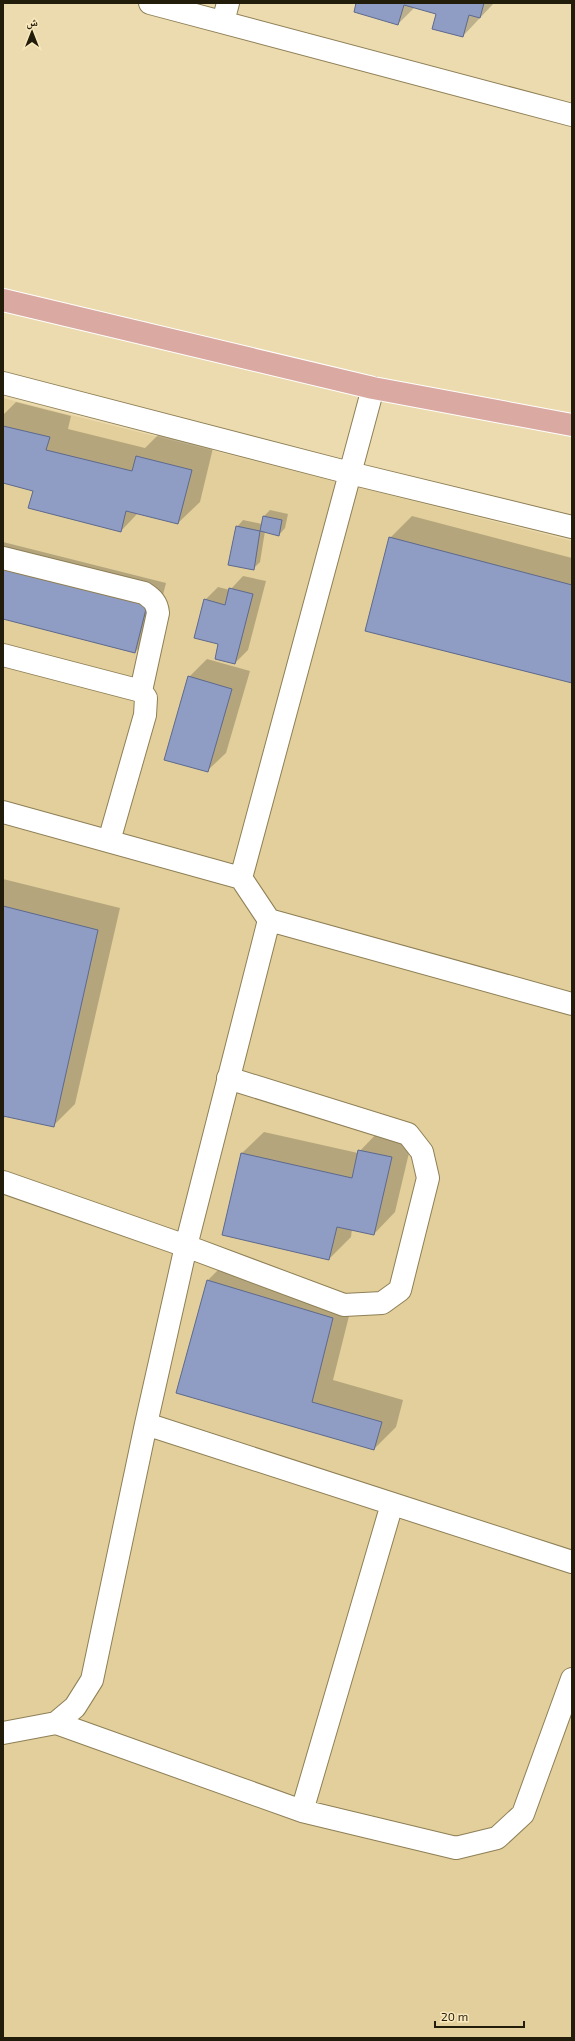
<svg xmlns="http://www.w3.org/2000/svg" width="575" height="2041" viewBox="0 0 575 2041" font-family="'Exo 2','Noto Naskh Arabic',sans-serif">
<rect width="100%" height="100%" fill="#ecdbaf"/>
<path fill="#e2cf9b" d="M 3,398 L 572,541 L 572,2038 L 3,2038 Z"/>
<path fill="#0003" d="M 357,3 L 494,3 L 463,36 L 438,14 L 415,7 L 398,24 Z
M 16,402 L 71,416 L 68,429 L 145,448 L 159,434 L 213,448 L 200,502 L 178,523 L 138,513 L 121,531 L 34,490 L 3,482 L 3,415 Z
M 270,510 L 288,514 L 285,528 L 279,535 L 265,531 L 260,562 L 253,569 L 237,527 L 243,520 L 262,524 L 264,516 Z
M 412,516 L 572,558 L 572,682 L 390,538 Z
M 3,542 L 166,583 L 153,634 L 135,652 L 3,618 Z
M 243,576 L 266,581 L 248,650 L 235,663 L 220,643 L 205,600 L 218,587 L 230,590 Z
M 207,659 L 250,671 L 226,753 L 207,771 L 189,677 Z
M 3,879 L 120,908 L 75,1104 L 53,1126 L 7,1115 L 3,1119 Z
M 381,1129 L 413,1136 L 395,1212 L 374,1234 L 352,1229 L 351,1237 L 329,1259 L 242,1153 L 264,1132 L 358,1153 Z
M 229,1259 L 354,1296 L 333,1380 L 403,1400 L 396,1427 L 374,1449 L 177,1392 L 207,1281 Z"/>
<path fill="#8f9dc4" stroke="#5d698e" d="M 356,3 L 484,3 L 480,18 L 469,15 L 463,37 L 432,29 L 436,14 L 404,5 L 398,25 L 354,12 Z
M 3,426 L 50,437 L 46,450 L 132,471 L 136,456 L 192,470 L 178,524 L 126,511 L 121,532 L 28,508 L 33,491 L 3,483 Z
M 263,516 L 282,520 L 279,536 L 260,531 Z
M 236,526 L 260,531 L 254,570 L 228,565 Z
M 389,537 L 572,585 L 572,683 L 365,631 Z
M 3,565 L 148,601 L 135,653 L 3,619 Z
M 229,588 L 253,594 L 235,664 L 215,659 L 218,644 L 194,638 L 204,599 L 225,605 Z
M 188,676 L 232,689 L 208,772 L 164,760 Z
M 3,906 L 98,930 L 54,1127 L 3,1116 Z
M 358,1150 L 392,1157 L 374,1235 L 337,1227 L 329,1260 L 222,1235 L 241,1153 L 352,1178 Z
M 207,1280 L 333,1318 L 312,1402 L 382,1422 L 374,1450 L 176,1393 Z"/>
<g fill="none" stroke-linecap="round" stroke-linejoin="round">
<g stroke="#8e7f56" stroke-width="24">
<path id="minor" d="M 150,3 L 572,115
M 223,22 L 228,3
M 3,383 L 350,473 L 572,527
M 3,558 L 144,593 C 153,599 157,603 158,613 L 141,691
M 3,655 L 141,691 L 146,698 L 145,715 L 109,841
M 3,812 L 241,878 L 269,920 L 572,1004
M 241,878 L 373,388
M 3,1182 L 186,1246 L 344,1305 L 382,1303 L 400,1290 L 428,1178 L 422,1152 L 408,1134 L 228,1078
M 146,1424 L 572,1562
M 56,1723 L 302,1811 L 456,1848 L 497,1838 L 523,1814 L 572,1679
M 3,1733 L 56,1723 L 75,1707 L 92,1680 L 146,1424 L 186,1246 L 269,920
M 302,1811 L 392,1504"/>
</g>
<g stroke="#fff" stroke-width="24">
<path id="major" d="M 3,300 L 373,388 L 572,425"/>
</g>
<use href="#minor" stroke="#fff" stroke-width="22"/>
<use href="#major" stroke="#daa9a1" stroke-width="22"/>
</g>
<rect width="575" height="2041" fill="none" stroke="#221c0b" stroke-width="8"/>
<g transform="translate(32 32)" stroke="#f9e8bc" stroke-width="3" paint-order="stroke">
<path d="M0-3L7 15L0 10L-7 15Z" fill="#221c0b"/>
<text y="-6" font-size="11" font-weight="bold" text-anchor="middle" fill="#221c0b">ش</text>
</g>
<path d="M435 2021v6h89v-6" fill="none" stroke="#221c0b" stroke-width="2"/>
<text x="441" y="2021" font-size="12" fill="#221c0b" stroke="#f9e8bc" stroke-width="3" paint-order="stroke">20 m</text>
</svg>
